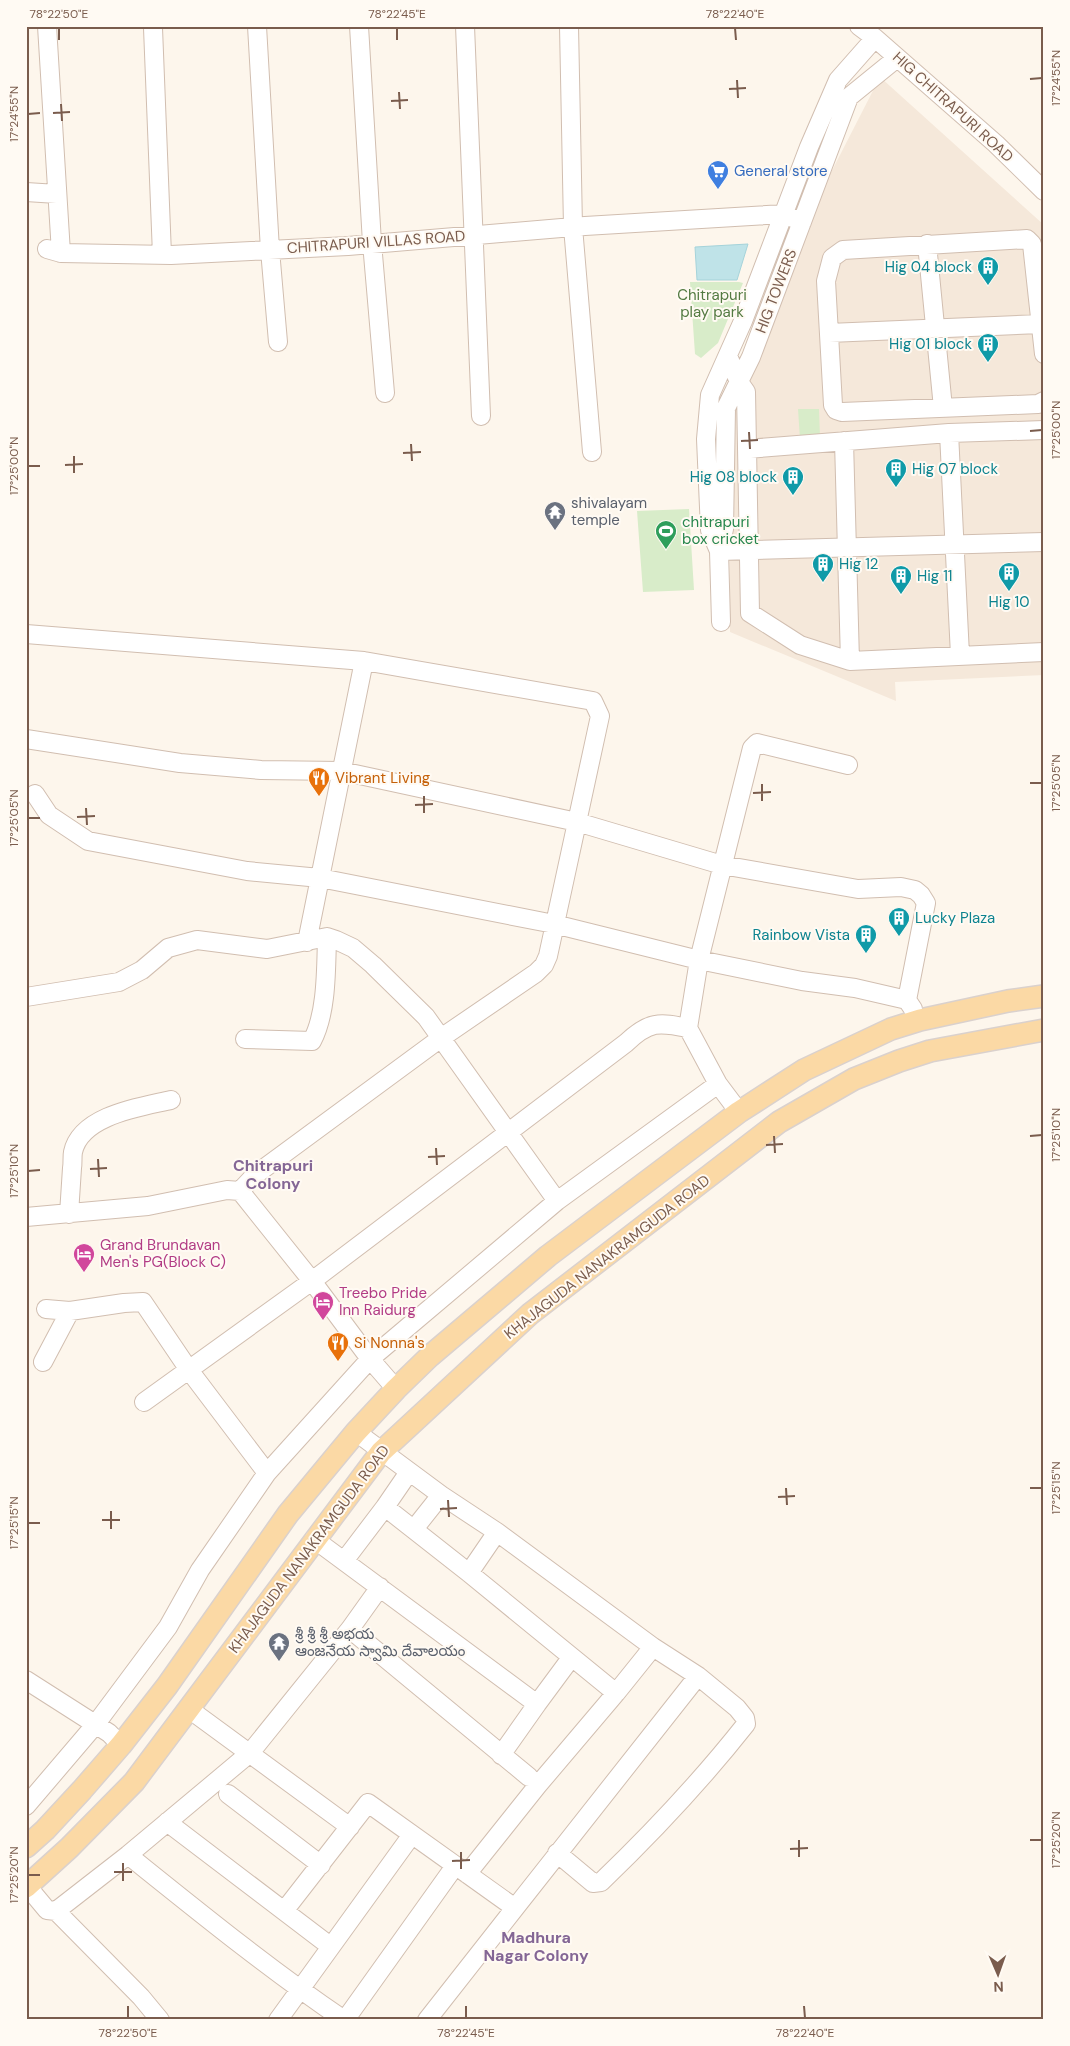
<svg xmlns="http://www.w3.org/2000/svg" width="1070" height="2046" viewBox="0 0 1070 2046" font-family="'DM Sans','Noto Sans Telugu',sans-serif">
<rect width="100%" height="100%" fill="#fdf6ec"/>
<path fill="#f5e8da" d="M 880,77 L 1044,225 L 1044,675 L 895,682 L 896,701 L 730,632 L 728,396 L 820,194 Z"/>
<path fill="#d8ecc9" d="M 690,282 L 739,282 L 743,283 L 718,343 L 701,358 L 695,354 Z
M 798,409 L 819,409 L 820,437 L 800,439 Z
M 689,509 L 694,590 L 643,592 L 637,511 Z"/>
<path fill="#bfe3e8" stroke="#a5d3da" d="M 748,244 L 737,280 L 697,280 L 695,247 Z"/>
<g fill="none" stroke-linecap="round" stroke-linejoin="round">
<g stroke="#d1beb0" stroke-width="20">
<path id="minor" d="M 47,26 L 61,253
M 257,26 L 270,250 L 278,342
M 359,26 L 372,243 L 385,393
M 465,26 L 481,416
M 569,26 L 573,227 L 592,452
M 859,26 L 875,38 L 996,144 L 1044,191
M 153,28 L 162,255
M 26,192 L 57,194
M 927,244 L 943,408
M 47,249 L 61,253 L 171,255 L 348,246 L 585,226 L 784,214 L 802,222
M 829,333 L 1040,324
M 1044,354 L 1032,244 L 1027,239 L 843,250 L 832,258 L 826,281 L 833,405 L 836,410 L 842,412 L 1038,404 L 1044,401
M 728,356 L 739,382 L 746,392 L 750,613 L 800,645 L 850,661 L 1044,652
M 949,433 L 960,655
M 844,441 L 850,661
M 747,449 L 949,433 L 1044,430
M 719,551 L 724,529 L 726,408 L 751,357 L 849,97 L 897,58
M 719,551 L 1044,542
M 721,622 L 719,551 L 710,530 L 706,439 L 710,395 L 743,321 L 809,147 L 838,80 L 875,38
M 26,634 L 364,661 L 593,701 L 600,716 L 548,956 L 544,965 L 536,973 L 441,1038 L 255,1175 L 240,1191
M 26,739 L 180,763 L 261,770 L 341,771 L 577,822 L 722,865 L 858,889 L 901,887 L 915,890 L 921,895 L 926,903 L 907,1000
M 35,794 L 49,815 L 88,841 L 247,871 L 320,878 L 554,924 L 699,960 L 802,981 L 855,988 L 907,1000 L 913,1009
M 307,942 L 364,661
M 26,997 L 119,982 L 142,970 L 168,948 L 197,940 L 267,949 L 327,937 L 336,940 L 353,948 L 373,965 L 426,1017 L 557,1201
M 245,1039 L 312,1041 C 327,1013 326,969 327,937
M 739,1112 L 718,1084 L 688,1028 L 699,960 L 752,748 L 757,743 L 848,765
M 69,1214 C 70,1199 71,1183 72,1168 C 73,1163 72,1157 73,1152 C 81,1115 141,1107 171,1100
M 26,1217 L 148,1206 L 227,1190 L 240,1191 L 312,1281 L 370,1359 L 396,1389
M 46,1309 L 70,1311 L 124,1303 L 143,1302 L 189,1370 L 267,1473
M 43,1362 L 70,1311
M 144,1402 L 312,1281 L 626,1043 C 649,1021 659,1022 688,1028
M 356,1432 L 441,1495 L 497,1532 L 653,1647 L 698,1676 L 737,1708 L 745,1718 L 746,1724 C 701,1781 653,1832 601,1882 L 593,1883 L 557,1853
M 385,1507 L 409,1472
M 414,1529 L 441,1495
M 314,1539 L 537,1704 L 571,1658
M 344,1561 L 385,1507 L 469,1573 L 616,1693 L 653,1647
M 469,1573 L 497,1532
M 350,1629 L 529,1777
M 26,1680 L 109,1733 L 121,1745
M 189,1709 L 350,1827
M 501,1755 L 537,1704
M 228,1794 L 321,1865
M 26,1806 L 95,1725 L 168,1627 L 200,1570 L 267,1473 L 370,1359 L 557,1201 L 718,1084
M 167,1822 L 330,1946
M 128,1855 C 199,1912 269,1969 344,2020
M 467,1874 L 538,1785 L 616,1693
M 27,1886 L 47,1910 L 56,1911 L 128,1855 L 250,1753 L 350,1629 L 380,1587
M 56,1911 L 141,1997 L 160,2020
M 284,1911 L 368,1803 L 515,1908 L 698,1676
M 278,2020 L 411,1836
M 345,2020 L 455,1866
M 427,2020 L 515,1908"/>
</g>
<g stroke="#dad1cd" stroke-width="24">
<path id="major" d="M 26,1847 L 45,1830 L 82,1790 L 121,1745 L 167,1686 L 288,1514 L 356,1432 L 396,1389 L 430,1356 L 548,1256 L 739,1112 L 804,1070 L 891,1029 L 920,1020 L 1008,1001 L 1044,996
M 26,1887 L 69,1848 L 134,1782 L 381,1452 L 530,1314 L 779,1122 L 854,1079 L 899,1061 L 930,1051 L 1044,1030"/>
</g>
<use href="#minor" stroke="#fff" stroke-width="18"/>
<use href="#major" stroke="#fbd9a5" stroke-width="21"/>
</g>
<path fill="none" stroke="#7a5c4d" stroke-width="2" d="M 59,28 L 59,40M 397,28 L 397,40M 735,28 L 736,40M 1030,79 L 1042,78M 737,80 L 738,98M 729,89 L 746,88M 399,92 L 400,109M 391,101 L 408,100M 61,104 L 62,121M 53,113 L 70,112M 28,114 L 40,113M 1030,431 L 1042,430M 749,432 L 750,449M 741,441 L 758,440M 411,444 L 412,461M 403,453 L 421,452M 74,456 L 74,473M 65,465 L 83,464M 28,466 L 40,466M 1030,783 L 1042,783M 762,784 L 762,801M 753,793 L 771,792M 424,796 L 424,813M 415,805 L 433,804M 86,808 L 87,825M 77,817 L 95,816M 28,818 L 40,818M 774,1136 L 775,1153M 1030,1136 L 1042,1135M 766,1145 L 783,1144M 436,1148 L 437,1165M 428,1157 L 445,1156M 98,1159 L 99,1177M 90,1169 L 107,1168M 28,1171 L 40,1170M 786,1488 L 787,1505M 1030,1488 L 1042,1488M 778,1497 L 795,1496M 448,1500 L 449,1517M 440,1509 L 457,1508M 111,1511 L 111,1529M 102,1520 L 120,1520M 28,1523 L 40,1523M 799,1840 L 799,1857M 1030,1840 L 1042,1840M 790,1849 L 808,1848M 461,1852 L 461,1869M 452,1861 L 470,1860M 123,1863 L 123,1881M 114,1872 L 132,1872M 28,1875 L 40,1875M 128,2006 L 128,2018M 466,2006 L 466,2018M 804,2006 L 805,2018"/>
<defs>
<g id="supermarket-pin" transform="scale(1.125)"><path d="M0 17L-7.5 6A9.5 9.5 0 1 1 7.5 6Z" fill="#3f7fe0" stroke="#fffaf3"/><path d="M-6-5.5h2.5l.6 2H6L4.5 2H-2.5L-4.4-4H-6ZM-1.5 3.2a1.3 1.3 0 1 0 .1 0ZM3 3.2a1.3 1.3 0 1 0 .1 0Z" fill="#fff"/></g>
<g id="building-pin" transform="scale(1.125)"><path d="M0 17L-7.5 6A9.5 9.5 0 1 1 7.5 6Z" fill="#0f9aa8" stroke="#fffaf3"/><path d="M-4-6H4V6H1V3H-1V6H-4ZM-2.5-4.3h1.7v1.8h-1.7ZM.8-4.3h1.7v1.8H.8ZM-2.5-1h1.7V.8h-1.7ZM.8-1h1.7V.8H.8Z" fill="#fff"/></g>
<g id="temple-pin" transform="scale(1.125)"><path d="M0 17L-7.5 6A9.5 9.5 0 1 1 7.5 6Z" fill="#6b7280" stroke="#fffaf3"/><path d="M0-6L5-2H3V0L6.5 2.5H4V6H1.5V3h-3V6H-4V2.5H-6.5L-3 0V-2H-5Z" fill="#fff"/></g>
<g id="stadium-pin" transform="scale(1.125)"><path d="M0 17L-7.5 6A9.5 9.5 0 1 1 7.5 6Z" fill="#2e9e5b" stroke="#fffaf3"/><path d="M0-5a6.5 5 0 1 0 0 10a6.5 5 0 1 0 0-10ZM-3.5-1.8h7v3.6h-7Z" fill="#fff"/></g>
<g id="restaurant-pin" transform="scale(1.125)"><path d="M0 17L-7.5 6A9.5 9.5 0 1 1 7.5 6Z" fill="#e8710a" stroke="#fffaf3"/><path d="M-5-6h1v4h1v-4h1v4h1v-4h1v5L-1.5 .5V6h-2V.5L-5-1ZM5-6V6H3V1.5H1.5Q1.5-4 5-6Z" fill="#fff"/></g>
<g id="hotel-pin" transform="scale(1.125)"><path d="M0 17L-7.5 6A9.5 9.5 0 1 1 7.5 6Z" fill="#d1479c" stroke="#fffaf3"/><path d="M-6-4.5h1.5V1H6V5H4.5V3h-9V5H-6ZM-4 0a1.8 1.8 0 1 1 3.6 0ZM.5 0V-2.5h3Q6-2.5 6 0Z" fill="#fff"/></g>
</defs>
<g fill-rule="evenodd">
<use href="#supermarket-pin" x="718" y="171"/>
<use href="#building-pin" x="988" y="267"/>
<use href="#building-pin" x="988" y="344"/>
<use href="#building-pin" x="896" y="469"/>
<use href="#building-pin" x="793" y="477"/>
<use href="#temple-pin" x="555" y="512"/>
<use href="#stadium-pin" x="666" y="531"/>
<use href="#building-pin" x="823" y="564"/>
<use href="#building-pin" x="1009" y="573"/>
<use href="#building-pin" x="901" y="576"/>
<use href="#restaurant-pin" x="319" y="778"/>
<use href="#building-pin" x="899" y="918"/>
<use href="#building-pin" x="866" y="935"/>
<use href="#hotel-pin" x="84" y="1254"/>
<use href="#hotel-pin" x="323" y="1302"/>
<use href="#restaurant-pin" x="338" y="1343"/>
<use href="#temple-pin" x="279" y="1643"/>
</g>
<g text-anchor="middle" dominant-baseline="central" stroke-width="4" stroke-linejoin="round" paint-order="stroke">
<g font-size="15" fill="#7a5c4d" stroke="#fffaf3">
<text transform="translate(953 107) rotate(42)">HIG CHITRAPURI ROAD</text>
<text transform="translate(376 242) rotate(-4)">CHITRAPURI VILLAS ROAD</text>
<text transform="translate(776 291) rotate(-69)">HIG TOWERS</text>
<text transform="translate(607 1257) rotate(-38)">KHAJAGUDA NANAKRAMGUDA ROAD</text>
<text transform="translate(309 1549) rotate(-53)">KHAJAGUDA NANAKRAMGUDA ROAD</text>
</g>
<g font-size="15" fill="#366cbe" stroke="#fffaf3" text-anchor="start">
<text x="734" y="171">General store</text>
</g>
<g font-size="15" fill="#0d838f" stroke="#fffaf3" text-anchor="end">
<text x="972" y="267">Hig 04 block</text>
<text x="972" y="344">Hig 01 block</text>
<text x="912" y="469" text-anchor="start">Hig 07 block</text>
<text x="777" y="477">Hig 08 block</text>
<text x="839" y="564" text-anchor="start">Hig 12</text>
<text x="917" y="576" text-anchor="start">Hig 11</text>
<text x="1009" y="602" text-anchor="middle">Hig 10</text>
<text x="915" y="918" text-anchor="start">Lucky Plaza</text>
<text x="850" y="935">Rainbow Vista</text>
</g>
<g font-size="15" fill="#537a41" stroke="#fffaf3">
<text x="712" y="295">Chitrapuri<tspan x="712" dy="17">play park</tspan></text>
</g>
<g font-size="15" fill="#5b616d" stroke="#fffaf3" text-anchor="start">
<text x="571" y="503">shivalayam<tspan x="571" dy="17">temple</tspan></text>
<text x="295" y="1634">శ్రీ శ్రీ శ్రీ అభయ<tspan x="295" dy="17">ఆంజనేయ స్వామి దేవాలయం</tspan></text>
</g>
<g font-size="15" fill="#27864d" stroke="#fffaf3" text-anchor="start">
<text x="682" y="522">chitrapuri<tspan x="682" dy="17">box cricket</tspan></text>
</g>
<g font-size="15" fill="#c56008" stroke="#fffaf3" text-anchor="start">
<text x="335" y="778">Vibrant Living</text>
<text x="354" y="1343">Si Nonna's</text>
</g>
<g font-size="15" fill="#b23c85" stroke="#fffaf3" text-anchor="start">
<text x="100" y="1245">Grand Brundavan<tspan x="100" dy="17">Men's PG(Block C)</tspan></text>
<text x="339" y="1293">Treebo Pride<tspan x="339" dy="17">Inn Raidurg</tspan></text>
</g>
<g font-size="16" font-weight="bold" fill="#846695" stroke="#fffaf3">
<text x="273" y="1165">Chitrapuri<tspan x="273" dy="18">Colony</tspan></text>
<text x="536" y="1937">Madhura<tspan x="536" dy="18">Nagar Colony</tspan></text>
</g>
</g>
<rect width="1070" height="2046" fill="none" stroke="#fffaf3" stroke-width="55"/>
<g transform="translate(998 1974) rotate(178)" stroke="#fffaf3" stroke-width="4" paint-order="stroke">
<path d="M0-4L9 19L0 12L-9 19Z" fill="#7a5c4d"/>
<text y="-8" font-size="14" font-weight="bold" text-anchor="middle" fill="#7a5c4d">N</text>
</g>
<rect x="28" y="28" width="1014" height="1990" fill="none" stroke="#7a5c4d" stroke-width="2"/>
<g font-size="12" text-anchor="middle" fill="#7a5c4d">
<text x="59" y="18">78°22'50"E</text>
<text x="397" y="18">78°22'45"E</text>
<text x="735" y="18">78°22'40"E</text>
<text transform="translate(1056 78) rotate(-90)" y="4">17°24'55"N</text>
<text transform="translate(14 114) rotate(-90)" y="4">17°24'55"N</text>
<text transform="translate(1056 430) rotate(-90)" y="4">17°25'00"N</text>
<text transform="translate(14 466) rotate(-90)" y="4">17°25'00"N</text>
<text transform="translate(1056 783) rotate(-90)" y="4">17°25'05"N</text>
<text transform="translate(14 818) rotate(-90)" y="4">17°25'05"N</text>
<text transform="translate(1056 1135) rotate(-90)" y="4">17°25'10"N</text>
<text transform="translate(14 1171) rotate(-90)" y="4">17°25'10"N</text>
<text transform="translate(1056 1488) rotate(-90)" y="4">17°25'15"N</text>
<text transform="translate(14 1523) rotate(-90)" y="4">17°25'15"N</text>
<text transform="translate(1056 1840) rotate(-90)" y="4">17°25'20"N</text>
<text transform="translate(14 1875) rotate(-90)" y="4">17°25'20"N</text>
<text x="128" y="2037">78°22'50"E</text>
<text x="466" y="2037">78°22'45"E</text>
<text x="805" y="2037">78°22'40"E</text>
</g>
</svg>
